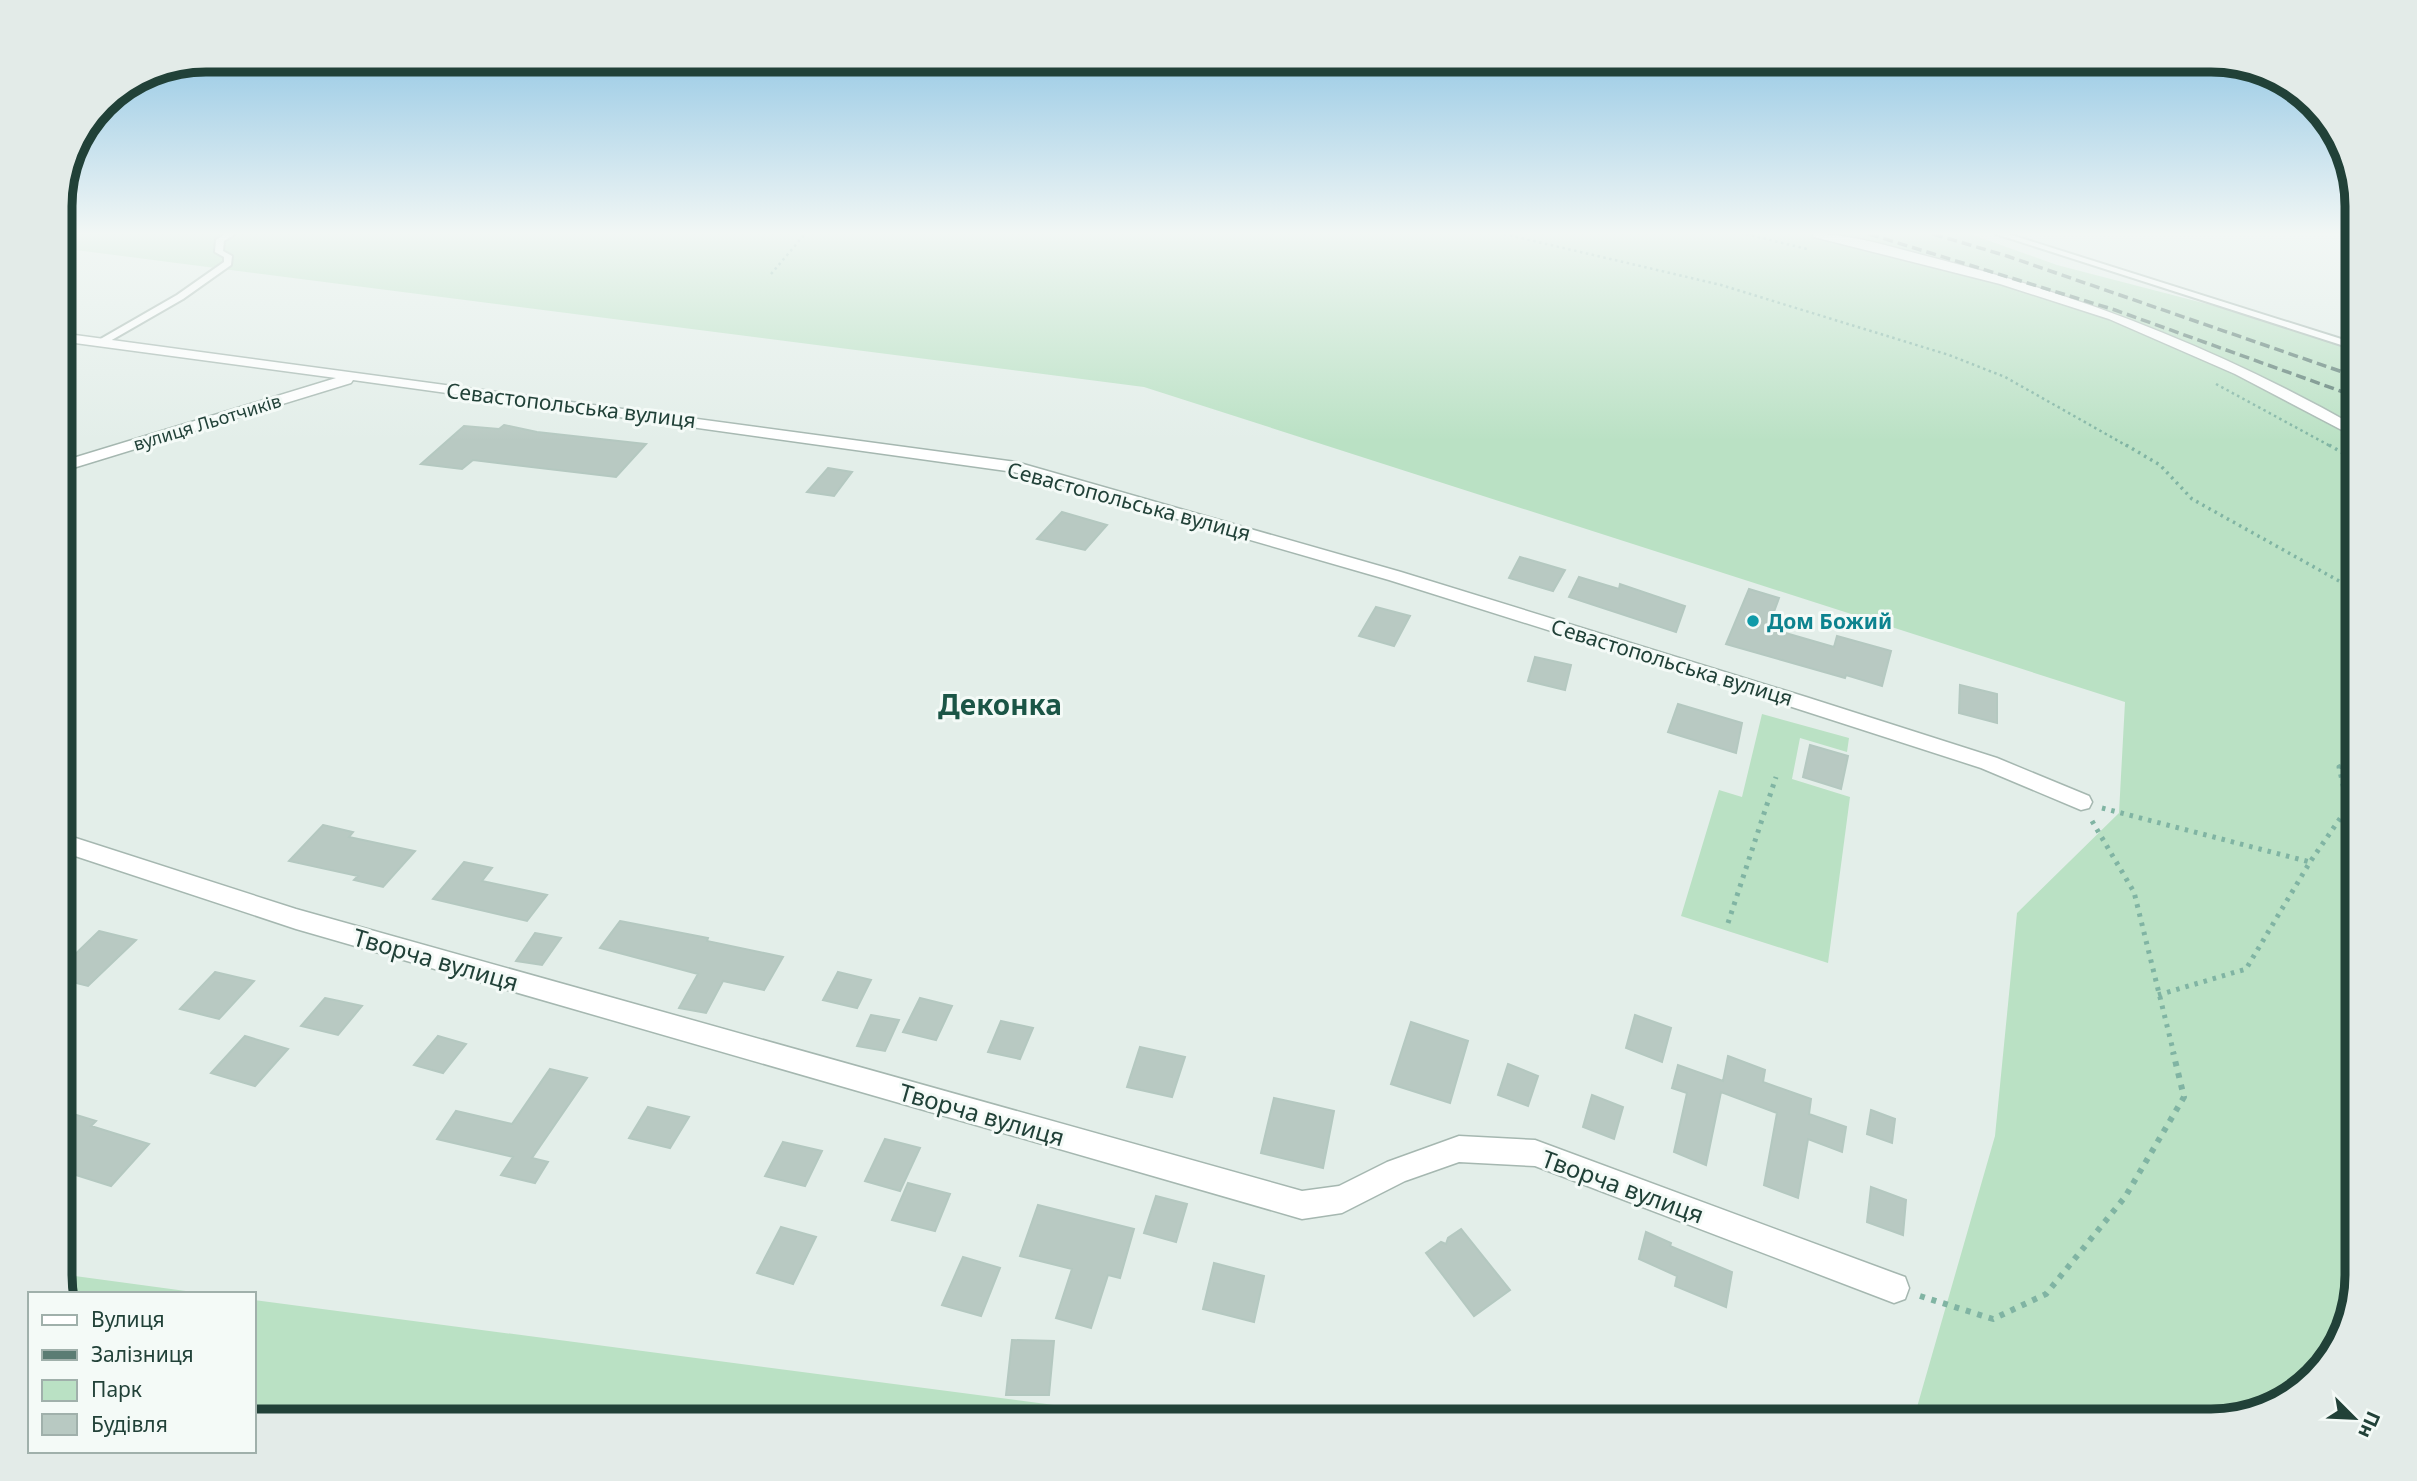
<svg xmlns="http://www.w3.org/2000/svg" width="2417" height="1481" viewBox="0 0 2417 1481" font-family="'Noto Sans',sans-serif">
<rect width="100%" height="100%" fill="#e3eee9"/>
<path fill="#bae1c4" d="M 60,234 L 1970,234 L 2057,265 L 2357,343 L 2357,1276 L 2338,1349 L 2285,1402 L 2212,1421 L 1913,1421 L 1995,1136 L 2017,913 L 2119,813 L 2125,702 L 1144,387 L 60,248 Z
M 1762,714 L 1849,738 L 1847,752 L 1800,738 L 1792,779 L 1850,797 L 1828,963 L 1681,916 L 1719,790 L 1742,797 Z
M 60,1274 L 208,1294 L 63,1294 Z
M 254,1300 L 1175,1421 L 254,1421 Z"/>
<path fill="#b8c9c2" stroke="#b4c8c0" stroke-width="2" d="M 504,425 L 537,432 L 646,444 L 616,477 L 473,460 L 462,469 L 421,464 L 464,426 L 499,429 Z
M 828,468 L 852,472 L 834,496 L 807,492 Z
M 1062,512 L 1107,525 L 1085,550 L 1037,539 Z
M 1520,557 L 1565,570 L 1553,591 L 1509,578 Z
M 1579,577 L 1619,589 L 1620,584 L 1685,606 L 1676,632 L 1569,597 Z
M 1749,589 L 1779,598 L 1768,628 L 1834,647 L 1837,636 L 1891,651 L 1882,686 L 1846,675 L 1845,678 L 1726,644 Z
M 1376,607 L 1410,616 L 1394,646 L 1359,636 Z
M 1535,657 L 1571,665 L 1565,690 L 1528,681 Z
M 1960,685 L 1997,694 L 1997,723 L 1959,713 Z
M 1678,704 L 1742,723 L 1736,753 L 1668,732 Z
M 1810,745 L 1848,756 L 1841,789 L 1803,777 Z
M 323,825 L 353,832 L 349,837 L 415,851 L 383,887 L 354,880 L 358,876 L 289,861 Z
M 464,862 L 492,868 L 482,881 L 547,895 L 527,921 L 433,899 Z
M 620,921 L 708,938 L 707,941 L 783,957 L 764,990 L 723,981 L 706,1013 L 679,1008 L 698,974 L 600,948 Z
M 99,931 L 136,940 L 88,986 L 60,979 L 60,969 Z
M 535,933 L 561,938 L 542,965 L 516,961 Z
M 215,972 L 254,981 L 219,1019 L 180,1009 Z
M 838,972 L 871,980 L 857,1008 L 823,1000 Z
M 325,998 L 362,1006 L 338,1035 L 301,1026 Z
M 920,998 L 952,1006 L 936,1040 L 903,1032 Z
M 871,1015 L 899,1020 L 885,1051 L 857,1046 Z
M 1635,1015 L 1671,1028 L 1662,1062 L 1626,1048 Z
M 1001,1021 L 1033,1028 L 1020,1059 L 988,1052 Z
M 1411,1022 L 1468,1041 L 1450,1103 L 1391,1084 Z
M 245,1036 L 288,1049 L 255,1086 L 211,1073 Z
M 438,1036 L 466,1044 L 443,1073 L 414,1065 Z
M 1140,1047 L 1185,1057 L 1172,1097 L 1127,1087 Z
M 1728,1056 L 1765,1070 L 1763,1082 L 1811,1099 L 1809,1114 L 1846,1127 L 1842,1152 L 1808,1139 L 1798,1198 L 1764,1185 L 1777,1113 L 1721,1092 L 1706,1165 L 1674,1152 L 1687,1093 L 1672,1088 L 1678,1065 L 1723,1081 Z
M 1508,1064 L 1538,1076 L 1528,1106 L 1498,1095 Z
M 550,1069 L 587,1078 L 532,1158 L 548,1162 L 535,1183 L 501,1175 L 513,1157 L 437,1139 L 456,1111 L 512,1124 Z
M 1592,1095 L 1623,1107 L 1614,1139 L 1583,1127 Z
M 1274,1098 L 1334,1111 L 1323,1168 L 1261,1153 Z
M 648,1107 L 689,1117 L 670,1148 L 629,1138 Z
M 60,1110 L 96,1121 L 91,1126 L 149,1144 L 111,1186 L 60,1170 Z
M 1871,1110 L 1895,1119 L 1892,1143 L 1867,1134 Z
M 885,1139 L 920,1148 L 900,1191 L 865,1181 Z
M 783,1142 L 822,1151 L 805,1186 L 765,1176 Z
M 908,1183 L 950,1194 L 935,1231 L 892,1220 Z
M 1871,1187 L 1906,1200 L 1903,1235 L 1867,1222 Z
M 1156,1196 L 1187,1204 L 1176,1242 L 1144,1233 Z
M 1038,1205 L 1134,1229 L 1120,1278 L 1108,1275 L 1091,1328 L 1056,1318 L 1072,1269 L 1020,1256 Z
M 781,1227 L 816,1237 L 793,1284 L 757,1273 Z
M 1461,1229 L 1510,1290 L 1474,1316 L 1426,1253 L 1441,1242 L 1446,1244 L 1448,1238 Z
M 1646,1232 L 1671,1243 L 1670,1246 L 1732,1272 L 1726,1307 L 1675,1286 L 1677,1276 L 1639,1259 Z
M 963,1257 L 1000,1268 L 981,1316 L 942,1305 Z
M 1214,1263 L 1264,1276 L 1254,1322 L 1203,1309 Z
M 1012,1340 L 1054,1341 L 1049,1395 L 1006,1395 Z"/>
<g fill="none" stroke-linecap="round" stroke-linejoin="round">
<g stroke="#a5b7b0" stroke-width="4">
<path id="service" d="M 225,234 L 235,234 L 224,241 L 223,251 L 232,256 L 231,265 L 183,299 L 103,345 L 97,345 L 97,341 L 177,295 L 224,262 L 224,257 L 215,252 L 216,240 Z
M 1996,234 L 2008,234 L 2357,344 L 2357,350 Z"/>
</g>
<g stroke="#a5b7b0" stroke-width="3">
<path id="minor" d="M 1813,234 C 1855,234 1897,249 1938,259 C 2087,297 2223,351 2357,427 L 2357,438 L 2235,374 L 2109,319 L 2000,284 L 1814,237 Z
M 60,333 L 1016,462 L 1401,572 L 1806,697 L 1997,758 L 2089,796 L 2092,802 L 2089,808 L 2081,810 L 1981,768 L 1792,707 L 1389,580 L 1014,472 L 353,380 L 351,383 L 60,472 L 60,462 L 336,378 L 60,341 Z
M 60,833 L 296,909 L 1302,1191 L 1339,1186 L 1387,1162 L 1459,1136 L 1535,1140 L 1894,1273 L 1905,1277 L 1909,1288 L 1905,1299 L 1894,1303 L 1535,1166 L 1459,1162 L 1405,1181 L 1342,1213 L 1302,1219 L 296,929 L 60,851 Z"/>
</g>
<path stroke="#80b4a3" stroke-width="2.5" stroke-dasharray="2.5 3.5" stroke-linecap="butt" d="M 1504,234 L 1721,285 L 1949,355 L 2005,377 L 2129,447
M 1746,234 L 1807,249
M 771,274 L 805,234
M 2216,384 L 2332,447"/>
<path stroke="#80b4a3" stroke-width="3.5" stroke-dasharray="2.5 4.5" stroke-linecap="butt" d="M 2126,445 L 2160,465 L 2192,499 L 2357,591
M 2329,445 L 2357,461"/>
<path stroke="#80b4a3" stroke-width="5" stroke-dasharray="3.5 6" stroke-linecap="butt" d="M 2102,808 L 2310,862
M 2092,821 L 2134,892 L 2174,1054
M 1728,923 L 1776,777
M 2158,995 L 2246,969 L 2310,862 L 2348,807 L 2339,767 L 2357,760"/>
<path stroke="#80b4a3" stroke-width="6" stroke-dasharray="5 7" stroke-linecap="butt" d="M 1920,1296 L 1993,1319 L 2046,1294 L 2125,1197 L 2184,1097 L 2173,1052"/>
<use href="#service" fill="#fff" fill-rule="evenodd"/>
<use href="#minor" fill="#fff" fill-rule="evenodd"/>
<path stroke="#5b7c73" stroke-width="3.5" stroke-dasharray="10 5" stroke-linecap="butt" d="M 1869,234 L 2115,310 L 2357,397
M 1933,234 L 2007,256 L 2357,377"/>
</g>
<linearGradient id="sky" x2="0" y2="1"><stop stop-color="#81bee1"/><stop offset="0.53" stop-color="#f2f7f5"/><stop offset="1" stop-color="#f2f7f5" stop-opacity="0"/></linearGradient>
<rect width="2417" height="441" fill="url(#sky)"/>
<circle fill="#0f9aa8" stroke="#f4faf7" stroke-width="2.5" cx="1753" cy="621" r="7"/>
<g text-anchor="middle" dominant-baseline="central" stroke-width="6" stroke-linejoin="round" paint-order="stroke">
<g font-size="18" fill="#214138" stroke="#f4faf7">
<text transform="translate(207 422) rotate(-17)">вулиця Льотчиків</text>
</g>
<g font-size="21" fill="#214138" stroke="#f4faf7">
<text transform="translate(571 405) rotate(7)">Севастопольська вулиця</text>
<text transform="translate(1129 501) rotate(15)">Севастопольська вулиця</text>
<text transform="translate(1672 662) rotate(17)">Севастопольська вулиця</text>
</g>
<g font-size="21" font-weight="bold" fill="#0d838f" stroke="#f4faf7" text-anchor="start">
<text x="1767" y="621">Дом Божий</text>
</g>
<g font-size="24" fill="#214138" stroke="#f4faf7">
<text transform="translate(436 959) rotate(16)">Творча вулиця</text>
<text transform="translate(982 1114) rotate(16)">Творча вулиця</text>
<text transform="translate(1623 1186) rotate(20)">Творча вулиця</text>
</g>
<g font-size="28" font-weight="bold" fill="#1b5546" stroke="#f4faf7">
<text x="1000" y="704">Деконка</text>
</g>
</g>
<path d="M0 0H2417V1481H0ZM206 72H2211A134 134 0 0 1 2345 206V1275A134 134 0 0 1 2211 1409H206A134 134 0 0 1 72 1275V206A134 134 0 0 1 206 72Z" fill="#e3ebe8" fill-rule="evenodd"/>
<path fill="none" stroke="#214138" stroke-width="9" d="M206 72H2211A134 134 0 0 1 2345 206V1275A134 134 0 0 1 2211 1409H206A134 134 0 0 1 72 1275V206A134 134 0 0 1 206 72Z"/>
<rect x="28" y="1292" width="228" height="161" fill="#f4faf7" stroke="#a0b0ab" stroke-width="2"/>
<rect x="42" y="1315" width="35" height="10" fill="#ffffff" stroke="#a0b0ab" stroke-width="2"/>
<text x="91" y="1327" font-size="21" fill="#214138">Вулиця</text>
<rect x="42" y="1350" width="35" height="10" fill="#5b7c73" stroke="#a0b0ab" stroke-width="2"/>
<text x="91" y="1362" font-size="21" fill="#214138">Залізниця</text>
<rect x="42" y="1380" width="35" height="21" fill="#bae1c4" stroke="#a0b0ab" stroke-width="2"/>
<text x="91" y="1397" font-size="21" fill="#214138">Парк</text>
<rect x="42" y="1414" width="35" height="21" fill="#b8c9c2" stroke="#a0b0ab" stroke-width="2"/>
<text x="91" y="1432" font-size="21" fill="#214138">Будівля</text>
<g transform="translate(2354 1418) rotate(114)" stroke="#f4faf7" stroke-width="5" paint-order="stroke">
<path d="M0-5L12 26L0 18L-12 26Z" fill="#214138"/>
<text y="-10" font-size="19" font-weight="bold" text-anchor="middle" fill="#214138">Пн</text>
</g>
</svg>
